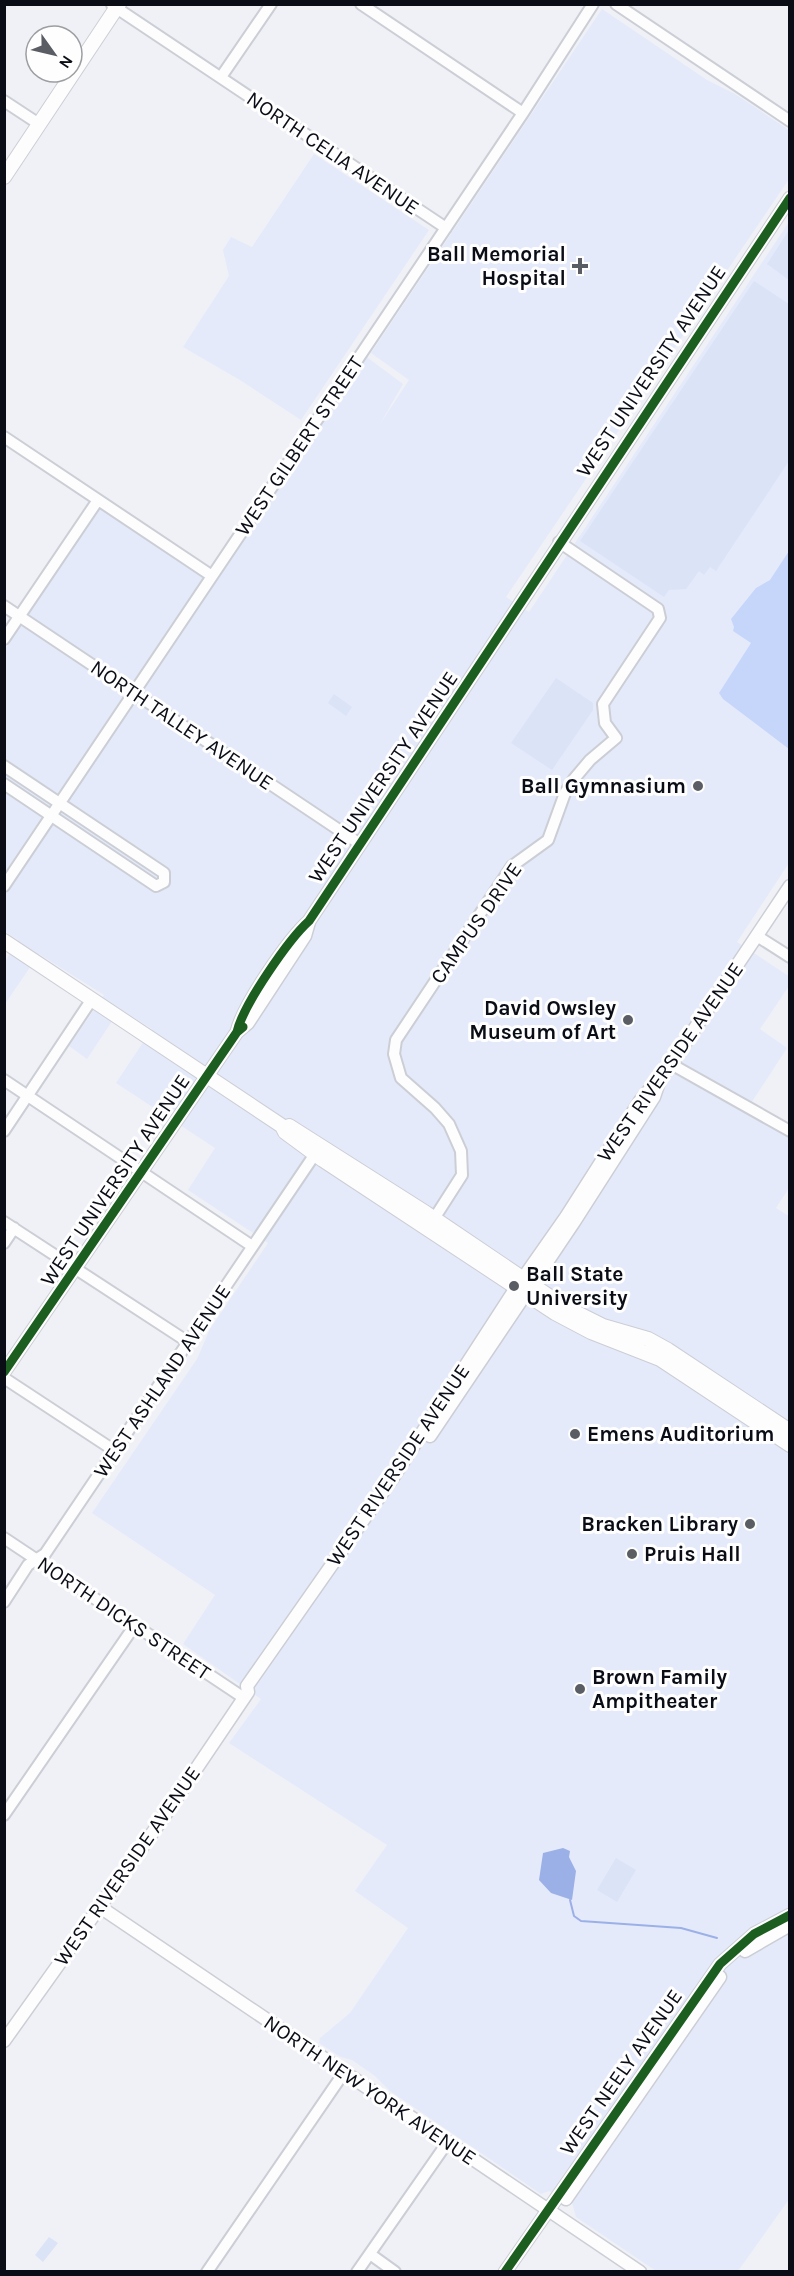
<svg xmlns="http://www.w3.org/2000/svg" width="794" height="2276" viewBox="0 0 794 2276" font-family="Karla,sans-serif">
<rect width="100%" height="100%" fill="#f0f1f6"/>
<path fill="#e4eafa" d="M 602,9 L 707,80 L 735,94 L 789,130 L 789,179 L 506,597 L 529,612 L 789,222 L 789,863 L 737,942 L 790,977 L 789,986 L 760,1029 L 787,1048 L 746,1111 L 790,1138 L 789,1188 L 776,1208 L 790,1217 L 790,2198 L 738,2271 L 656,2271 L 576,2217 L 572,2202 L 549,2191 L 541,2194 L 390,2091 L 375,2076 L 352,2060 L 341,2057 L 319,2043 L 320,2038 L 350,2013 L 408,1928 L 355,1891 L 387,1845 L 229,1743 L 261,1699 L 183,1644 L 215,1595 L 92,1513 L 197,1359 L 210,1329 L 268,1243 L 188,1190 L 215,1148 L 116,1083 L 152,1029 L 120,1009 L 87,1059 L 69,1046 L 104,995 L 39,954 L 5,1004 L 5,962 L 18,940 L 4,931 L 5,649 L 100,507 L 205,578 L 364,355 L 403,384 L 380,424 L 409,380 L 371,353 Z
M 314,154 L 429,230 L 301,420 L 240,380 L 183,347 L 229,276 L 223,250 L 231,237 L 252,247 Z"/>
<path fill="#dbe3f7" d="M 789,230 L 790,279 L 789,280 L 767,264 Z
M 754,281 L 789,304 L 789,461 L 716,571 L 710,567 L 704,575 L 699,571 L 686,589 L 669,590 L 664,597 L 580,541 Z
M 556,678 L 593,703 L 593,710 L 552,770 L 511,743 Z
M 334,694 L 352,707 L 346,716 L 328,703 Z
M 616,1858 L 636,1870 L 617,1902 L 597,1890 Z
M 49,2237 L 58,2243 L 43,2262 L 35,2255 Z"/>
<path fill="#c6d5fa" d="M 789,551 L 789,749 L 723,699 L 719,693 L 751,643 L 733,631 L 734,627 L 731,619 L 756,588 L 770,580 Z"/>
<path fill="#9bb0e7" d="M 563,1848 L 570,1851 L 569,1857 L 576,1871 L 572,1900 L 551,1893 L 539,1880 L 543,1853 Z"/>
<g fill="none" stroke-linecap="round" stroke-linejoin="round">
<path stroke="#9bb0e7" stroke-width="2" d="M 570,1900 L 574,1916 L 581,1921 L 681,1928 L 717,1938"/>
<g stroke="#ccced5" stroke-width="14">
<path id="minor" d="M 361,4 L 523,113
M 616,4 L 790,121
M 112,5 L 446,228
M 221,77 L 271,4
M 4,101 L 39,124
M 4,437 L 212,576
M 4,606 L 360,844
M 4,639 L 98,500
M 4,766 L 164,873 L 164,882 L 156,886 L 4,784
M 4,886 L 523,113 L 593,4
M 757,936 L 790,957
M 671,1064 L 790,1131
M 4,1080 L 252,1246
M 4,1131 L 92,999
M 4,1222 L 188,1342
M 430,1225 L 462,1175 L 461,1151 L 449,1124 L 435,1108 L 401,1078 L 394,1054 L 396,1040 L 512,866 L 548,840 L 565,793 L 574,779 L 590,760 L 616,738 L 605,723 L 603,704 L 660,618 L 658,609 L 559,542
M 4,1243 L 14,1228
M 4,1378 L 115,1451
M 4,1538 L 244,1698
M 4,1602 L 28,1565 L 45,1554 L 315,1154
M 4,1815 L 135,1625
M 370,2254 L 395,2272
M 207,2272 L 345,2071
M 357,2272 L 447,2143"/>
</g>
<g stroke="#ccced5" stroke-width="15">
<path id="tertiary" d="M 237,1032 C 243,1005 289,939 309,921 L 790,198
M 4,1372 L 237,1032 L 248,1023 L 305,936 L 309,922
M 430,1436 L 574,1222 L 654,1097 L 659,1082
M 100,1907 L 640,2272
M 745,1951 L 790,1925
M 4,2041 L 163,1818 L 248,1692 L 247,1686 L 394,1476 L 512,1294 L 566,1217 L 640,1101 L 671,1064 L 790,886
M 566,2199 L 720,1977
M 505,2272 L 720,1964 L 754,1934 L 790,1915"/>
</g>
<g stroke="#ccced5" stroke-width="16">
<path id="secondary" d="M 4,177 L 119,4
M 4,941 L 282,1126 L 285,1132 L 323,1160 L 555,1313 L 591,1332 L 660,1359 L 790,1445
M 289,1126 L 426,1213 L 565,1307 L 603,1326 L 648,1339 L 668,1350 L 790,1431"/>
</g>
<use href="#minor" stroke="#fdfdfe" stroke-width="10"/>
<use href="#tertiary" stroke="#fdfdfe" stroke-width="12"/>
<use href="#secondary" stroke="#fdfdfe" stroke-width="14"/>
<g stroke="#fefefe" stroke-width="13">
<path id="cycleway" d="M 237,1032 C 243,1005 289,939 309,921 L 790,198
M 4,1372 L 237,1032 L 243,1027
M 505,2272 L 720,1964 L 754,1934 L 790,1915"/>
</g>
<use href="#cycleway" stroke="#1b5e20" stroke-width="9"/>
</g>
<g fill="#5a5d64" stroke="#fefefe" stroke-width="2">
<path d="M577 257h6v6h6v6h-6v6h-6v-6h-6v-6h6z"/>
<circle cx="698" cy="786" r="6"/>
<circle cx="628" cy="1020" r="6"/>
<circle cx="514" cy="1286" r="6"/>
<circle cx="575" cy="1434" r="6"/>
<circle cx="750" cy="1524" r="6"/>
<circle cx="632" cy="1554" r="6"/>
<circle cx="580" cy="1689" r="6"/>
</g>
<g text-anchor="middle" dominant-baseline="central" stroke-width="6" stroke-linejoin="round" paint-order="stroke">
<g font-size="21" fill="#0a0d15" stroke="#fefefe">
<text transform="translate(333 153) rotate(34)">NORTH CELIA AVENUE</text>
<text transform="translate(651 371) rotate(-56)">WEST UNIVERSITY AVENUE</text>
<text transform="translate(299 446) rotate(-56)">WEST GILBERT STREET</text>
<text transform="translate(182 725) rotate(34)">NORTH TALLEY AVENUE</text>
<text transform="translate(383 777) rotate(-56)">WEST UNIVERSITY AVENUE</text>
<text transform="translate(476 923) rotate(-55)">CAMPUS DRIVE</text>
<text transform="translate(670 1062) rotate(-55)">WEST RIVERSIDE AVENUE</text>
<text transform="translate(115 1180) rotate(-56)">WEST UNIVERSITY AVENUE</text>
<text transform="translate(162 1381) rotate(-56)">WEST ASHLAND AVENUE</text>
<text transform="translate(398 1465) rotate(-56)">WEST RIVERSIDE AVENUE</text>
<text transform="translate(124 1618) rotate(34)">NORTH DICKS STREET</text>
<text transform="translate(127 1866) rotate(-55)">WEST RIVERSIDE AVENUE</text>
<text transform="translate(621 2072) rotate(-55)">WEST NEELY AVENUE</text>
<text transform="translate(370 2090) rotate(34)">NORTH NEW YORK AVENUE</text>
</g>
<g font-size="21" font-weight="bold" fill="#0a0d15" stroke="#fefefe" text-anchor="end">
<text x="566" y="254">Ball Memorial<tspan x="566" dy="24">Hospital</tspan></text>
<text x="686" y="786">Ball Gymnasium</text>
<text x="616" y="1008">David Owsley<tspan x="616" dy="24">Museum of Art</tspan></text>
<text x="526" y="1274" text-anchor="start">Ball State<tspan x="526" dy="24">University</tspan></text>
<text x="587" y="1434" text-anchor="start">Emens Auditorium</text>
<text x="738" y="1524">Bracken Library</text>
<text x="644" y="1554" text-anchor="start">Pruis Hall</text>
<text x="592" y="1677" text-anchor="start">Brown Family<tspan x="592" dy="24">Ampitheater</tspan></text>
</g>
</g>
<rect width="794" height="2276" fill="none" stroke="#0a0d15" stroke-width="12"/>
<g transform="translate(54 54) rotate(124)"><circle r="28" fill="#fefefe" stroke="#9c9ea1" stroke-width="1.5"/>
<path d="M0-4.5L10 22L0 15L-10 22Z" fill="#5a5d64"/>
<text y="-9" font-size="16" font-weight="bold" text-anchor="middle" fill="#0a0d15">N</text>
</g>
</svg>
